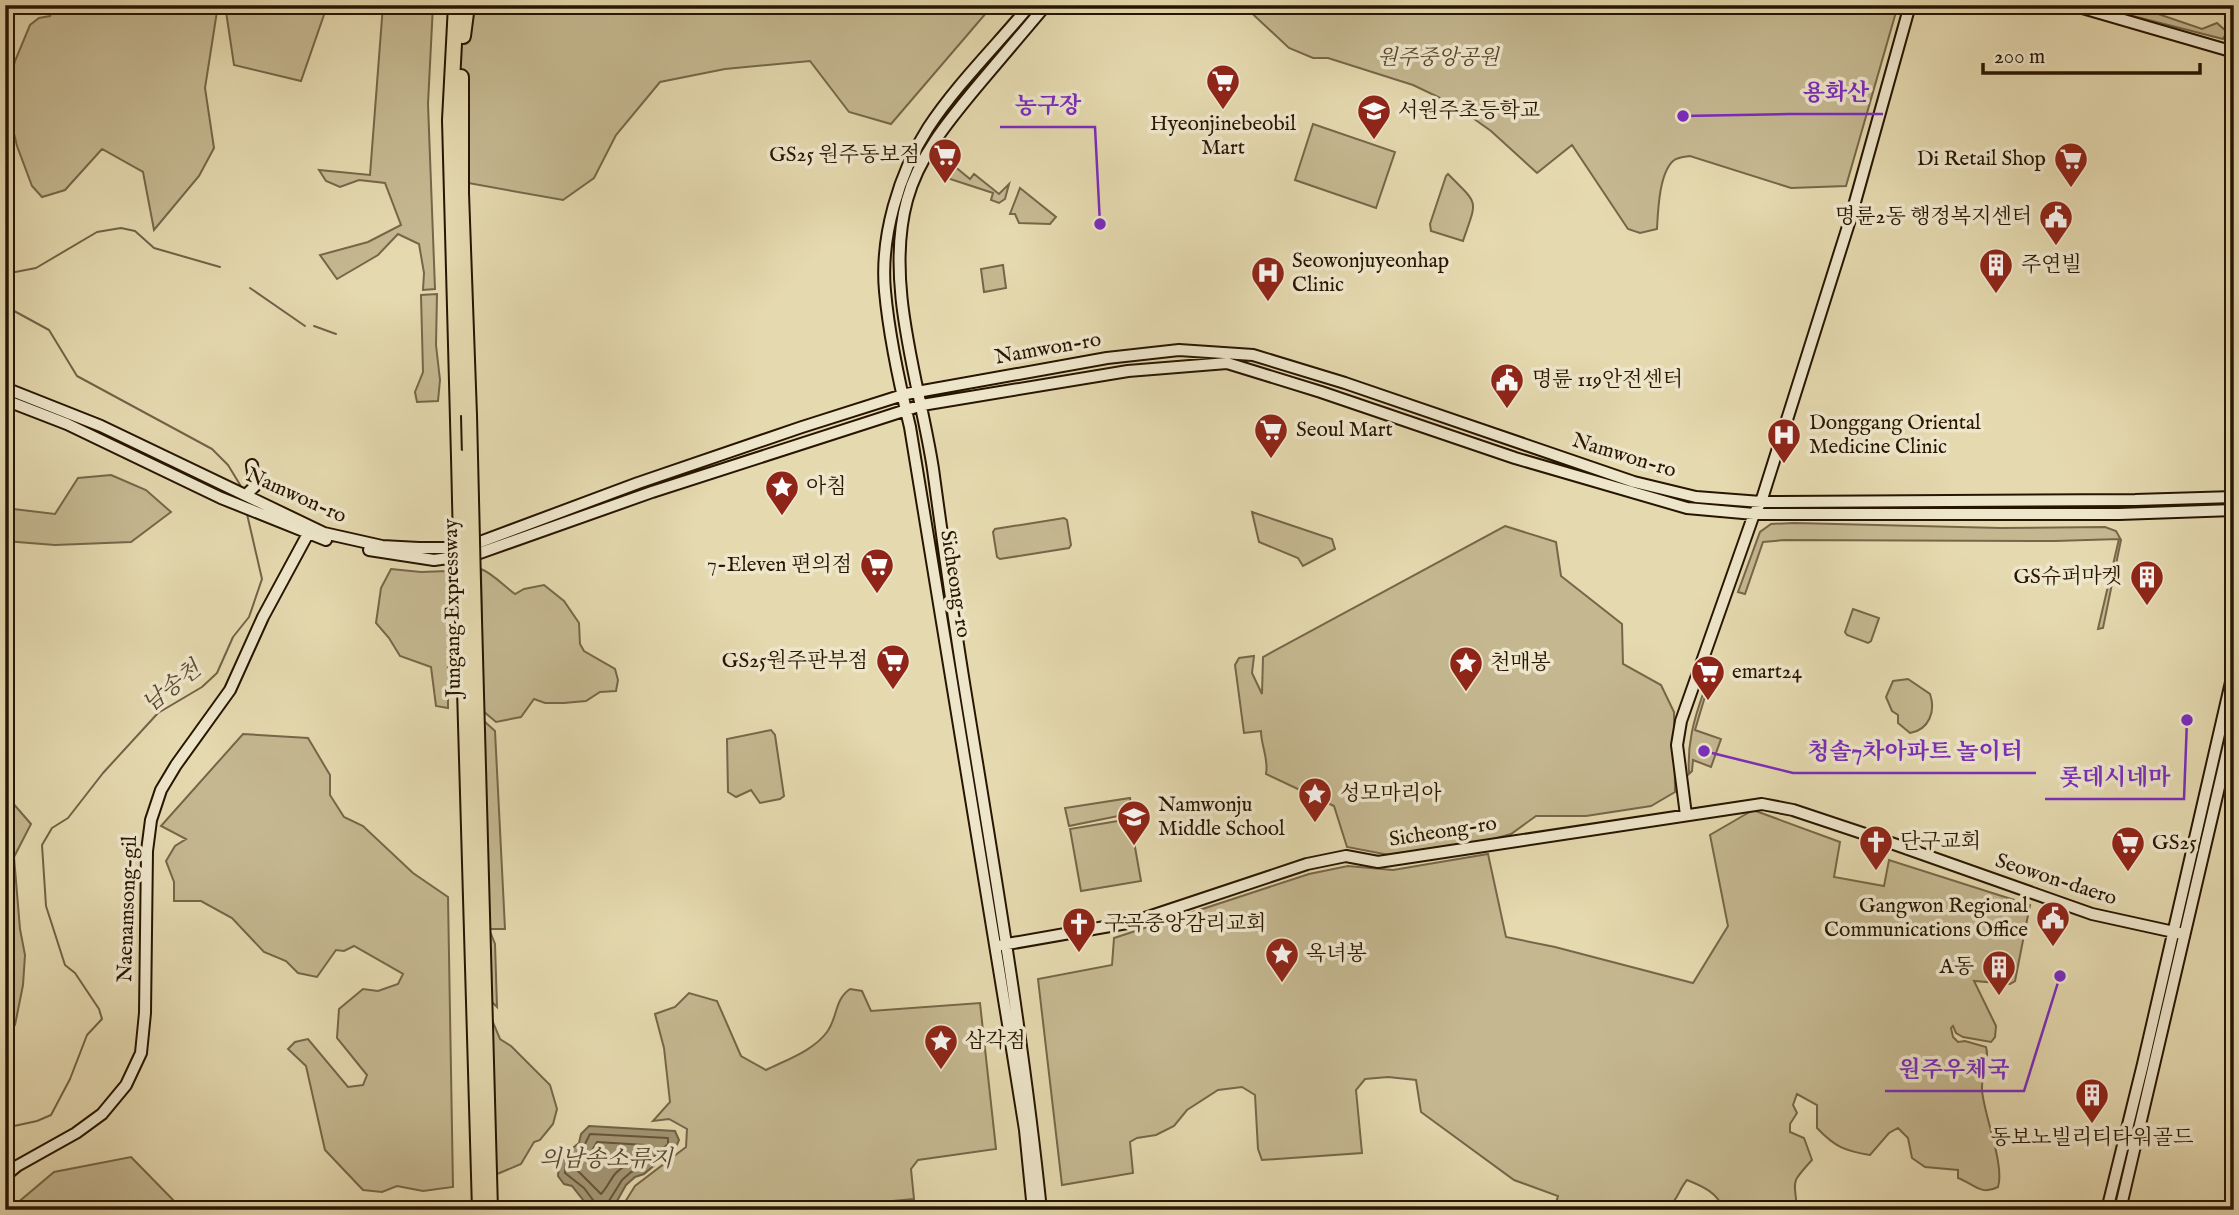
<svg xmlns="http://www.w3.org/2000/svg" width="2239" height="1215" viewBox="0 0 2239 1215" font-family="'IM FELL English','Noto Serif KR',serif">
<rect width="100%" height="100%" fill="#e5d9af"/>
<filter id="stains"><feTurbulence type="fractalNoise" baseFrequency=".00286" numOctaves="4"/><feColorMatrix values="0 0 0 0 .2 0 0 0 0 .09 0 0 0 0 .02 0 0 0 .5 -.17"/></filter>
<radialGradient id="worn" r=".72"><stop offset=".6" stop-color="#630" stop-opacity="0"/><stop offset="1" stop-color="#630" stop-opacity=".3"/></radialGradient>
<path fill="#c5b891" stroke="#766648" stroke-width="2" d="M 55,5 L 218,5 L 205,88 L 214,148 L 199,176 L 154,230 L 143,172 L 102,149 L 65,190 L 42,197 L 32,186 L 17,146 L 5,96 L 15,61 L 30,25 L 39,18 L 50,16 Z
M 225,5 L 330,5 L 325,12 L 301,81 L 234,65 Z
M 383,5 L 433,5 L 428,104 L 435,289 L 423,290 L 424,273 L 419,244 L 398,234 L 378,255 L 337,279 L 320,255 L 368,242 L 401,225 L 385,183 L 359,180 L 340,187 L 326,181 L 319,170 L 370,175 Z
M 461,5 L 993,5 L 891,124 L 849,112 L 810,61 L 725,69 L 660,82 L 616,135 L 594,178 L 563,200 L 457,181 Z
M 1243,5 L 1898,5 L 1846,186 L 1791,188 L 1690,156 C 1685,157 1678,157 1673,161 C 1659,174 1658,211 1657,229 L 1640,233 L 1628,229 L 1572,145 L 1537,173 L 1491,131 L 1453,104 L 1413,85 L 1328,58 L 1313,58 L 1289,48 Z
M 2121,5 L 2132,5 L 2202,29 L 2217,23 L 2227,32 L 2223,39 L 2125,14 Z
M 1313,124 L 1395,152 L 1376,208 L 1295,180 Z
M 953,165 L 970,179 L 974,174 L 999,194 L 1009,184 L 1005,199 L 999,203 L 991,200 L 993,193 L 944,177 Z
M 1448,174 C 1480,206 1477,199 1463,241 L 1431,231 L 1430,224 L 1446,176 Z
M 1020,188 L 1056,217 L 1050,224 L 1019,223 L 1015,214 L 1010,214 Z
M 1003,265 L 1006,288 L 984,292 L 981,269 Z
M 437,294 L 436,345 L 440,380 L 438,401 L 417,402 L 415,392 L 423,372 L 421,295 Z
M 111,475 L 146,490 L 171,512 L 131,542 L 55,545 L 5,541 L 5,508 L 55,514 L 78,478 Z
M 1252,512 L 1332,539 L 1335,549 L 1303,566 L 1298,558 L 1259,542 Z
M 1064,518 L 1067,520 L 1071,545 L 1069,548 L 1000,559 L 997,557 L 993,532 L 995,529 Z
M 1794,523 L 2001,528 L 2105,527 L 2116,531 L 2121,540 L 2103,628 L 2098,629 L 2119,539 L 2055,541 L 1784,540 L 1763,542 L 1745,594 L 1738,592 L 1760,532 L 1771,524 Z
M 1505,526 L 1556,542 L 1561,576 L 1622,624 L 1623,664 L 1661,685 L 1674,712 L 1675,792 L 1651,806 L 1586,816 L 1536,816 L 1511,834 L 1486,841 L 1389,855 L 1347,847 L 1334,806 L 1266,774 C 1269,759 1261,746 1261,731 L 1244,733 L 1235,665 L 1239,658 L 1254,656 L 1252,673 L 1262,694 L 1263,657 Z
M 391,569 L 421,572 L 448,571 L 448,708 L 436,706 L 431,667 L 400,656 L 389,638 L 376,623 L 381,588 Z
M 481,569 C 492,573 504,586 515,594 L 524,589 L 544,585 L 564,601 L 579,623 L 580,644 L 584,651 L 615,669 L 618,680 L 616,691 L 600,692 L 586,701 L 564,703 L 545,703 L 534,699 L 521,717 L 496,722 L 483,711 Z
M 1853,609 L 1879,618 L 1871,641 L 1868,643 L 1847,635 L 1845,632 Z
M 1908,679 L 1930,694 C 1936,711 1929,730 1910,733 L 1898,723 L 1898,715 L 1892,711 L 1886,697 L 1893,681 Z
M 1704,691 L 1706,693 L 1695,730 L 1721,739 L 1711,767 L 1693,760 L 1692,771 L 1689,774 C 1687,743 1694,719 1704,691 Z
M 474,712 L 495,731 L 505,929 L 489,929 L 495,944 L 497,1007 L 479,989 L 500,1039 L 511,1046 L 550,1085 L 557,1109 L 553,1124 L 540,1140 L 534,1142 L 521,1164 L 483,1180 Z
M 771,730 L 775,735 L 784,796 L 780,799 L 760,803 L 751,790 L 736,797 L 728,792 L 727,739 Z
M 243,734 L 308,738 L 330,775 L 330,795 L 344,817 L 363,826 L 413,873 L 448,897 L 453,1187 L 423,1191 L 397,1186 L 382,1192 L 363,1190 L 325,1150 L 306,1066 L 288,1049 L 295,1042 L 308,1039 L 348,1087 L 363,1085 L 367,1075 L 337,1038 L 339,1009 L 363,989 L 378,991 L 398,984 L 403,974 L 354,946 L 344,951 L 336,950 L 317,977 L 298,973 L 286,961 L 264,952 L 232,918 L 201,901 L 174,901 L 174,882 L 166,861 L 175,846 L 186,839 L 161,826 Z
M 5,785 L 11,801 L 31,824 L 14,857 L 20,929 L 25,955 L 23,985 L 15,1025 L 5,1033 Z
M 1130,798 L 1133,813 L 1069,826 L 1065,808 Z
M 1753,810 L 1840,842 L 1834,877 L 1884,886 L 1889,860 L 2030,905 L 2015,981 L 2010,984 L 1974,981 L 1996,1026 L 1995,1037 L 1991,1042 L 1963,1037 L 1956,1033 L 1953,1026 L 1951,1028 L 1953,1037 L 1958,1042 L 1965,1041 L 1986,1047 C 1990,1061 1981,1076 1982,1090 C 1984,1116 2005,1165 1998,1187 C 1981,1196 1974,1184 1958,1178 L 1958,1170 L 1925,1167 L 1912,1158 L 1908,1138 L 1898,1128 L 1889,1133 L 1870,1155 C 1845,1151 1835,1147 1817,1128 L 1817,1105 L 1797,1094 L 1793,1105 L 1797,1113 L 1790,1124 L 1790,1132 L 1804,1138 L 1812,1160 C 1789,1185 1795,1179 1797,1210 L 1723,1210 C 1719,1193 1702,1186 1687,1180 C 1680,1188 1678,1198 1670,1206 L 1671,1210 L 1554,1210 L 1558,1196 L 1514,1180 L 1421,1112 L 1416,1080 L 1388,1077 L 1365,1079 L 1356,1090 L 1362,1153 L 1262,1160 L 1258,1149 L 1255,1095 L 1242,1087 L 1218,1090 L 1187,1110 L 1174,1126 L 1156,1135 L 1137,1138 L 1130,1142 L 1133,1173 L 1062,1185 L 1038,979 L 1112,965 L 1114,938 L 1309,874 L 1348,866 L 1393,870 L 1488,854 L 1506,937 L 1555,947 L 1693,983 L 1728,926 L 1710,835 Z
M 1130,819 L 1141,881 L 1081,891 L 1070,829 Z
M 850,989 L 862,991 L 871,1011 L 980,1003 L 996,1149 L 918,1160 L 911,1169 L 914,1199 L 850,1205 L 850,1210 L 620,1210 L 635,1186 L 686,1147 L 687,1129 L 669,1119 L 653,1121 L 670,1102 L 664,1048 L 655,1014 L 675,1007 L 689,993 L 717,1001 L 741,1056 L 766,1070 C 786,1060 813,1051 827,1032 C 838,1017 834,1000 850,989 Z
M 131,1157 L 183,1210 L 9,1210 L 54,1172 Z"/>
<path fill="#a49674" stroke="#726246" stroke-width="2" d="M 589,1126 L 675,1131 L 679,1140 L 676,1147 L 644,1174 L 635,1177 L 626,1185 L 612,1210 L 591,1210 L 572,1186 L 564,1184 L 558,1176 L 560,1158 L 579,1143 L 581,1134 Z"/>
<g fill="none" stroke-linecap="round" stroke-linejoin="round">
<path stroke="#66563a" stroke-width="2" d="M 597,1142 L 645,1145 L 648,1148 C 639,1160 625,1163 615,1174 C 610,1180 607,1188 601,1194 L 575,1168 L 590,1154 Z
M 596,1210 L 596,1204 L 584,1188 L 565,1173 L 566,1161 L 583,1148 L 590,1134 L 668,1138 L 668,1144 L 641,1168 L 631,1172 L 622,1180 L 607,1204 L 606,1210"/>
<path stroke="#726246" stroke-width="2" d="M 5,274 L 36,268 L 97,232 L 121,228 L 135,231 L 154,248 L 220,267
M 250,288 L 305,326
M 5,306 L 49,330 L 77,376 L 212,449 L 228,465 L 242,488
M 314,326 L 336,334
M 5,1128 L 37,1121 L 51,1115 L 70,1079 L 87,1035 L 102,1019 L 99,1009 L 75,973 L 65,965 L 46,906 L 42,845 L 52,828 L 68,818 L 103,773 L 158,713 L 202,687 L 217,673 L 233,637 L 249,617 L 262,579 L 247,514"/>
<g stroke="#271500" stroke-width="14">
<path id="secondary" d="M 1030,5 C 996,46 957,84 928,128 C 899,173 880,237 885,291 C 889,336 899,382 910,427 L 1008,1024 L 1025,1130 L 1033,1210
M 2072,5 L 2234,52
M 5,388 L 101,426 L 324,533 L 382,546 L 419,548 L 445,548 L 480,542 L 638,483 L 802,427 L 906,394 L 1107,358 L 1179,350 L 1253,355 L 1345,383 L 1634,482 L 1696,497 L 1761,502 L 2135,500 L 2234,497
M 5,400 L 67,424 L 221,498 L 326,540
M 246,495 L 255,486 L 252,465
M 369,550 L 434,560 L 477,554 L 652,492 L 922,405 L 1128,371 L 1227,363 L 1321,392 L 1515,458 L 1687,508 L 1754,514 L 2119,514 L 2234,510
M 1686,815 L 1677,745 L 1681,721 L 1754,514 L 1761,502 L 1850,220 L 1910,5
M 1002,945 L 1133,922 L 1307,864 L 1346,856 L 1378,862 L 1762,804 L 1793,810 L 1874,837 L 2092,914 L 2183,934
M 5,1176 L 17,1166 L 76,1133 L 102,1114 L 126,1085 L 141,1053 L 145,1013 L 147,851 L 151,820 L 161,790 L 176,765 L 230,690 L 263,617 L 310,530
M 1041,1210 C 1023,1035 993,862 965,689 C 953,616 943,542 933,469 C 920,384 884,284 907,200 C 919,155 951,118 980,83 C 1002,57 1024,31 1046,5
M 2107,1210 L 2143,1064 L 2234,669
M 2120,1210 L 2234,723"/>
</g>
<g stroke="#271500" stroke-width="18">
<path id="highway" d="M 456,5 L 450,120 L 459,457
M 463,36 L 467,5
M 461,77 L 461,193 L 469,415
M 473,583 L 490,1210
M 462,585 L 480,1210"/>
</g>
<use href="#secondary" stroke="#eee6cb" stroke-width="10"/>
<use href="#highway" stroke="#e5d9af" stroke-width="14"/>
<g stroke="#271500" stroke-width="18" stroke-linecap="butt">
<path id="highway-bridge" d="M 469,415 L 473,583
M 459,457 L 462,585"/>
</g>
<use href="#highway-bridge" stroke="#e5d9af" stroke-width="14"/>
</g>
<defs>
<g id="supermarket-pin" transform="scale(1.75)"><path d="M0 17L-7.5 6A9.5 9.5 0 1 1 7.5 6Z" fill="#8f2418" stroke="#eee6cb"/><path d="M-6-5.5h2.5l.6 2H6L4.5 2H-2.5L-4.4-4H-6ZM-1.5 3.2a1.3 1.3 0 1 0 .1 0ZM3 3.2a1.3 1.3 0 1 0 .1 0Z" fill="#fff"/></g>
<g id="school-pin" transform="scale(1.75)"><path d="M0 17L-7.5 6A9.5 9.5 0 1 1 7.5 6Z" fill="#8f2418" stroke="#eee6cb"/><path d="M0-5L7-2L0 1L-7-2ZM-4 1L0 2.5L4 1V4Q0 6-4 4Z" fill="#fff"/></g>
<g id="civic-pin" transform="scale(1.75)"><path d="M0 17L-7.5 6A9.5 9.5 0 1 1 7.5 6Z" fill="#8f2418" stroke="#eee6cb"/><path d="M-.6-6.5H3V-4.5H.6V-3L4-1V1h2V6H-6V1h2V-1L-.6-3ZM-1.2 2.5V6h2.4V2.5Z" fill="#fff"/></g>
<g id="building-pin" transform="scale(1.75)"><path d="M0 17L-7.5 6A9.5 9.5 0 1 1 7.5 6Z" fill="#8f2418" stroke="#eee6cb"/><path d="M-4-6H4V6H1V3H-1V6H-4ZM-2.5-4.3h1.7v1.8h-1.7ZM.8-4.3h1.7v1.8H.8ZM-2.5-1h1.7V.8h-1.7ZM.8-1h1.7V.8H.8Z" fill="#fff"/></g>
<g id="hospital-pin" transform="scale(1.75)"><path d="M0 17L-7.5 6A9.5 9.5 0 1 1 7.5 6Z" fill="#8f2418" stroke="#eee6cb"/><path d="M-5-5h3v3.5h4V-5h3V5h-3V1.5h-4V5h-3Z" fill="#fff"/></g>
<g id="sight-pin" transform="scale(1.75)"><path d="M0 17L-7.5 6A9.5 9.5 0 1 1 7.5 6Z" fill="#8f2418" stroke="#eee6cb"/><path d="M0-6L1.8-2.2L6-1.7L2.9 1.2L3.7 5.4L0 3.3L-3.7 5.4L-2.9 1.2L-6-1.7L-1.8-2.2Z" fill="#fff"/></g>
<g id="church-pin" transform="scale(1.75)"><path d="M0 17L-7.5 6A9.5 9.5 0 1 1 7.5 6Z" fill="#8f2418" stroke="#eee6cb"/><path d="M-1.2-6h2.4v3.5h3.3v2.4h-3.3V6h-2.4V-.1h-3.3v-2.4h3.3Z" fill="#fff"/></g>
</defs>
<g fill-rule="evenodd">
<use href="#supermarket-pin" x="1223" y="81"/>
<use href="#school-pin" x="1374" y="111"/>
<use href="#supermarket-pin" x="945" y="155"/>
<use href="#supermarket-pin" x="2071" y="159"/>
<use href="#civic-pin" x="2056" y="217"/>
<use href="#building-pin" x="1996" y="265"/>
<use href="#hospital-pin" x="1268" y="273"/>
<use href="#civic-pin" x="1507" y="380"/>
<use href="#supermarket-pin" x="1271" y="430"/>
<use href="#hospital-pin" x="1784" y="435"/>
<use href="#sight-pin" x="782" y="487"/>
<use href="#supermarket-pin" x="877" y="565"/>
<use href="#building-pin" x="2147" y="577"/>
<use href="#supermarket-pin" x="893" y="661"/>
<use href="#sight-pin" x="1466" y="663"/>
<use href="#supermarket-pin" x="1708" y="672"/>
<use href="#sight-pin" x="1315" y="794"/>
<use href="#school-pin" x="1134" y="817"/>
<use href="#church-pin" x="1876" y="842"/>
<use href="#supermarket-pin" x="2128" y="843"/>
<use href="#civic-pin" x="2053" y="918"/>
<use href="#church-pin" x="1079" y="924"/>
<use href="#sight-pin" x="1282" y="954"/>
<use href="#building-pin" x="1999" y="967"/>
<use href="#sight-pin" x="941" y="1041"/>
<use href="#building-pin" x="2092" y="1095"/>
</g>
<g text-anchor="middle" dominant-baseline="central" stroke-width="7" stroke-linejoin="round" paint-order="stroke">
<g font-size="21" font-style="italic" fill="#56462c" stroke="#eee6cb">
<text x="1438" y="58">원주중앙공원</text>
</g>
<g font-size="21" fill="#271500" stroke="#eee6cb" text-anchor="start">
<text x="1398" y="111">서원주초등학교</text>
<text x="1223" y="124" text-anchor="middle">Hyeonjinebeobil<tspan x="1223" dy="24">Mart</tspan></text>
<text x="920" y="155" text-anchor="end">GS25 원주동보점</text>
<text x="2046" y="159" text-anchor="end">Di Retail Shop</text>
<text x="2032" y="217" text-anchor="end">명륜2동 행정복지센터</text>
<text x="1292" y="261">Seowonjuyeonhap<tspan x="1292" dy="24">Clinic</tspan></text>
<text x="2021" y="265">주연빌</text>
<text x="1532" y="380">명륜 119안전센터</text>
<text x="1809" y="423">Donggang Oriental<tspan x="1809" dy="24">Medicine Clinic</tspan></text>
<text x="1296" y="430">Seoul Mart</text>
<text x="806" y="487">아침</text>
<text x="852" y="565" text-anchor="end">7-Eleven 편의점</text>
<text x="2122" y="577" text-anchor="end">GS슈퍼마켓</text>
<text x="868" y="661" text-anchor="end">GS25원주판부점</text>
<text x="1490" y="663">천매봉</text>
<text x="1732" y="672">emart24</text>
<text x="1340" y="794">성모마리아</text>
<text x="1158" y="805">Namwonju<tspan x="1158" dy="24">Middle School</tspan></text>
<text x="1900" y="842">단구교회</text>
<text x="2152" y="843">GS25</text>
<text x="2028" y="906" text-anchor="end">Gangwon Regional<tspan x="2028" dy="24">Communications Office</tspan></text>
<text x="1104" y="924">구곡중앙감리교회</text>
<text x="1306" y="954">옥녀봉</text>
<text x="1974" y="967" text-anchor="end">A동</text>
<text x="965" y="1041">삼각점</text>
<text x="2092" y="1138" text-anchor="middle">동보노빌리티타워골드</text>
</g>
<g font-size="21" fill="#271500" stroke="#eee6cb">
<text transform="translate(1048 349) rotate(-10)">Namwon-ro</text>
<text transform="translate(1624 456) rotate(17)">Namwon-ro</text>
<text transform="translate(296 496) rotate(24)">Namwon-ro</text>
<text transform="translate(955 584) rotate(81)">Sicheong-ro</text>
<text transform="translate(453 608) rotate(-91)">Jungang Expressway</text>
<text transform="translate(1443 832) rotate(-9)">Sicheong-ro</text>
<text transform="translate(2056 880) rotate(18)">Seowon-daero</text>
<text transform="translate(128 909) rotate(-88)">Naenamsong-gil</text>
</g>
<g font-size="23" font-style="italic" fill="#59492e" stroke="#eee6cb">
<text transform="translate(172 687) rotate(-38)">남송천</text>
<text x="606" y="1159">의남송소류지</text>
</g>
</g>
<path fill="none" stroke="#7b2cbf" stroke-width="2.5" d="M1683 116L1789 114H1883M1100 224L1095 127H1000M1704 751L1793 773H2036M2187 720L2184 799H2045M2060 976L2024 1091H1885"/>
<g fill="#7b2cbf" stroke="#eee6cb" stroke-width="2.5">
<circle cx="1683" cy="116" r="7"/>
<circle cx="1100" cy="224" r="7"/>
<circle cx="1704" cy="751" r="7"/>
<circle cx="2187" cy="720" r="7"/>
<circle cx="2060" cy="976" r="7"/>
</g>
<g font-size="23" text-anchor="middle" font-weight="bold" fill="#7b2cbf" stroke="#eee6cb" stroke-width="7" stroke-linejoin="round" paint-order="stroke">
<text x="1836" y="100">용화산</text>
<text x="1048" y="113">농구장</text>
<text x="1915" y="759">청솔7차아파트 놀이터</text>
<text x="2115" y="785">롯데시네마</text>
<text x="1954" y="1077">원주우체국</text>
</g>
<rect width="2239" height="1215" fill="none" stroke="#e5d9af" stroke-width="28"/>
<rect x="7" y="7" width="2225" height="1201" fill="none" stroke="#271500" stroke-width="3.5"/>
<rect x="14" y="14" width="2211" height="1187" fill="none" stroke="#271500" stroke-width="2"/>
<path d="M1983 63v10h217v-10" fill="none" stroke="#271500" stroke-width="3.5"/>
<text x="1994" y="63" font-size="21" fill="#271500" stroke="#eee6cb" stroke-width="5" paint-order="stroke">200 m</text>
<rect width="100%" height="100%" filter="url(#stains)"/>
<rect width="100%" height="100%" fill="url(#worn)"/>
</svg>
